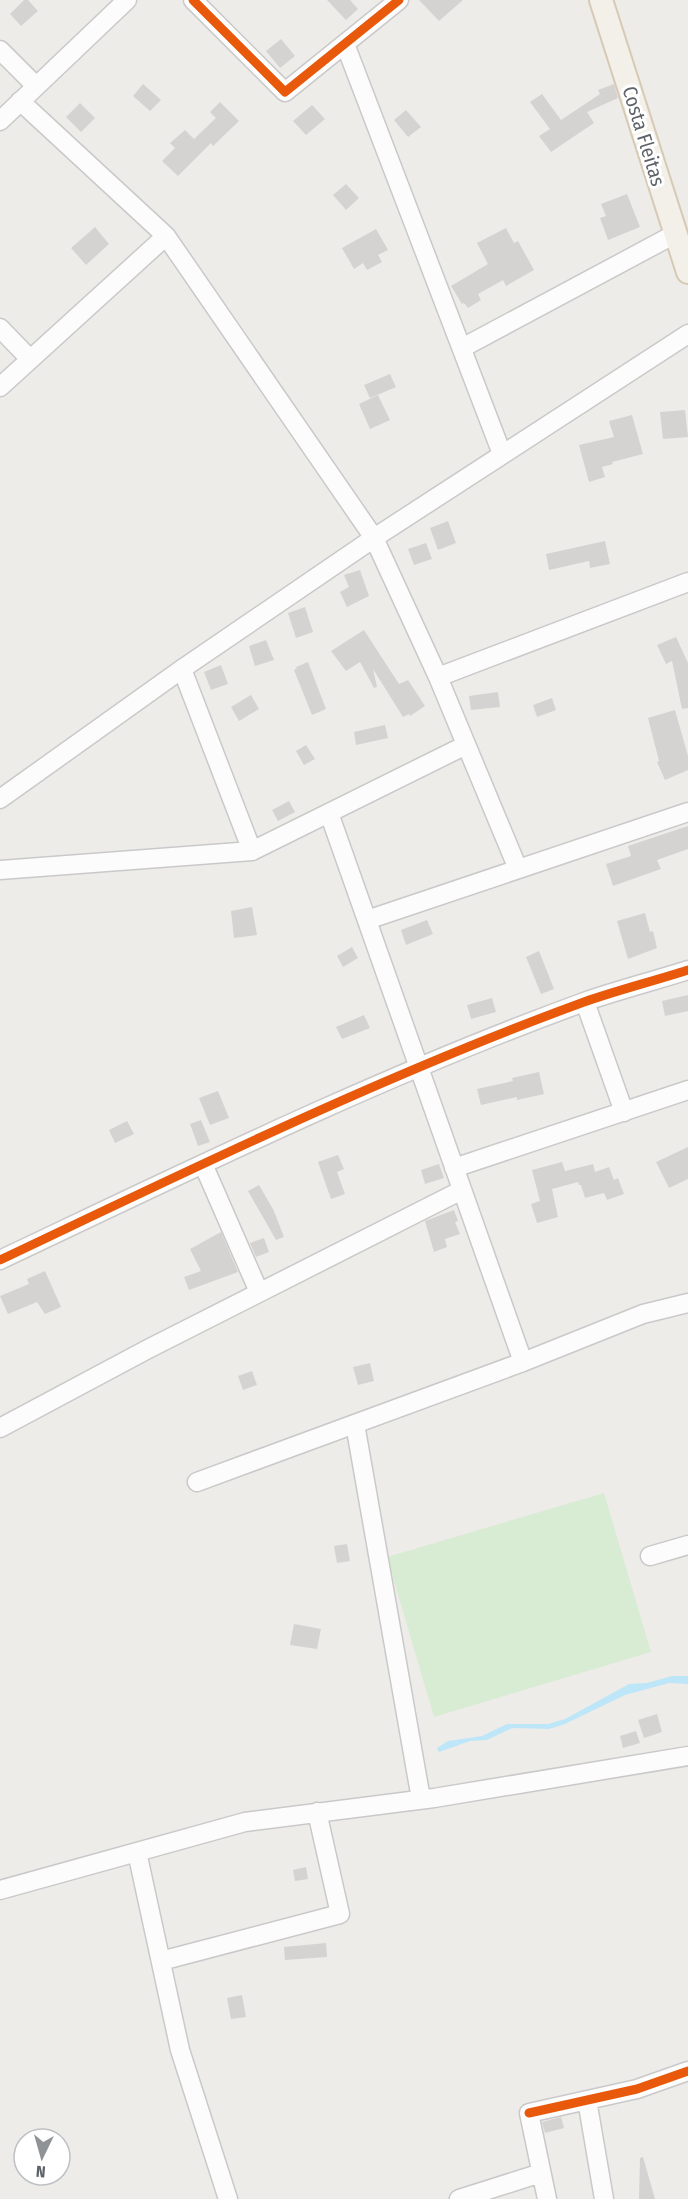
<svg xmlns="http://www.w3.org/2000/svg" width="688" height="2199" viewBox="0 0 688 2199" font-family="'Fira Sans Condensed',sans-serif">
<rect width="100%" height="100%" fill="#eeece9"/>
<path fill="#d8ebd3" d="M 604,1493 L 651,1652 L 434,1717 L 387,1557 Z"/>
<path fill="#bde6f8" d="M 672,1676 L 688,1676 L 688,1684 L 669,1683 L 625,1695 L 565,1724 L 549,1729 L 512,1728 L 487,1740 L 470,1741 L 439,1752 L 437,1748 L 448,1741 L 482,1736 L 507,1724 L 548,1724 L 565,1719 L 629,1684 L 647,1683 Z"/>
<path fill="#d5d3d2" d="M 24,0 L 28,0 L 38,11 L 21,26 L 10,14 Z
M 327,0 L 350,0 L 358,9 L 346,20 Z
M 419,0 L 463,0 L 439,21 Z
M 281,39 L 295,56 L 280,68 L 266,51 Z
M 143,84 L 161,100 L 150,111 L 133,96 Z
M 614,84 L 618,98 L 587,112 L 594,123 L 551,152 L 539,136 L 550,129 L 530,102 L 542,94 L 561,120 L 600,94 L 598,90 Z
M 220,102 L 239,121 L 213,146 L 211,143 L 178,176 L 162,161 L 175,148 L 170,143 L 185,130 L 194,139 L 216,118 L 210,112 Z
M 80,103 L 95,118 L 81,132 L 66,117 Z
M 312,105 L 325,119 L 306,135 L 293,121 Z
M 406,110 L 421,127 L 408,137 L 394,120 Z
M 346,184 L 359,198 L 346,210 L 333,195 Z
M 627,194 L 640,227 L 608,240 L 600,218 L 606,216 L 601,204 Z
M 95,227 L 109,244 L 86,265 L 71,248 Z
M 506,228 L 514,243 L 518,241 L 534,270 L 506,286 L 503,280 L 478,294 L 481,300 L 468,308 L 464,303 L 462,304 L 451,286 L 488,264 L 477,243 Z
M 376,229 L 388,250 L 378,255 L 382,262 L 367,270 L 363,263 L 354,269 L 342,248 Z
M 390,374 L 396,387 L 370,398 L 364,385 Z
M 378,395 L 390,420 L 370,429 L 359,404 Z
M 685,410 L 688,437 L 663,439 L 660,412 Z
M 632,415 L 643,454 L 612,462 L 613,464 L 602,467 L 605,477 L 589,482 L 579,445 L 614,437 L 609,421 Z
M 448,521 L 456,543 L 438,550 L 430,528 Z
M 605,541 L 610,564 L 590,568 L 589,561 L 549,570 L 546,554 Z
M 426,543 L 432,559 L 414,565 L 408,549 Z
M 360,570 L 369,596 L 347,607 L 340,592 L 349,587 L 344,575 Z
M 305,607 L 313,632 L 296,638 L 288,613 Z
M 364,630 L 399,684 L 408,680 L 425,706 L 410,716 L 409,714 L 403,717 L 373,669 L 377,687 L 374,688 L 360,662 L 346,671 L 331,651 Z
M 676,637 L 688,663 L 688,708 L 682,709 L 672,661 L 666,664 L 657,645 Z
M 266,640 L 274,660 L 255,666 L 249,646 Z
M 308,662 L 326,709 L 312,715 L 294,670 L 297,668 L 296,667 Z
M 221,665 L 228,684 L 211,690 L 204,672 Z
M 498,692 L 500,707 L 471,710 L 469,696 Z
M 251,695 L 259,709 L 239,721 L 231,707 Z
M 552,698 L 556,710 L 537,717 L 533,705 Z
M 675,710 L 688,756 L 688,770 L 665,780 L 657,762 L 659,761 L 648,718 Z
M 385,725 L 388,738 L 356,745 L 354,732 Z
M 306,745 L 315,759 L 304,765 L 296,751 Z
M 289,801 L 295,812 L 278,821 L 272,810 Z
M 688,826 L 688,849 L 657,860 L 661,869 L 613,886 L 606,864 L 631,856 L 628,846 Z
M 252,907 L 257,935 L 234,938 L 231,911 Z
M 645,913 L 650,932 L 653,931 L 657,948 L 628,959 L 617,921 Z
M 427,920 L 433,934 L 406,945 L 401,930 Z
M 352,947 L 358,958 L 343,967 L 337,956 Z
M 539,951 L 554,989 L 541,994 L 526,957 Z
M 688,995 L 688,1011 L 665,1016 L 662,1001 Z
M 492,998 L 496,1012 L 471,1019 L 467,1005 Z
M 364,1015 L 370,1028 L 342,1039 L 336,1027 Z
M 539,1072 L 544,1094 L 517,1100 L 517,1097 L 481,1105 L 477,1089 L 513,1081 L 512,1078 Z
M 218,1091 L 229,1118 L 210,1125 L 199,1098 Z
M 201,1120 L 210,1142 L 198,1146 L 190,1124 Z
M 127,1121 L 134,1134 L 115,1143 L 109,1130 Z
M 688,1147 L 688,1179 L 669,1188 L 656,1162 Z
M 338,1155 L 344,1169 L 337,1172 L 345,1194 L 331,1199 L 318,1162 Z
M 562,1162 L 565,1171 L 593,1164 L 595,1172 L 609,1167 L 614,1180 L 618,1178 L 624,1194 L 607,1200 L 604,1193 L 585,1198 L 581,1185 L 579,1185 L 578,1182 L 552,1189 L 558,1217 L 537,1223 L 531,1204 L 540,1201 L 532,1170 Z
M 439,1164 L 444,1178 L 425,1184 L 421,1170 Z
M 259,1185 L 274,1211 L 284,1237 L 276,1240 L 248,1191 Z
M 454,1210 L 458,1221 L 455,1222 L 460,1234 L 445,1239 L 447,1247 L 434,1252 L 425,1221 Z
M 221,1232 L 238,1272 L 189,1290 L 184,1277 L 201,1271 L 190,1249 Z
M 264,1238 L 269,1252 L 256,1257 L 250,1243 Z
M 45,1271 L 61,1307 L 45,1314 L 37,1302 L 8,1314 L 0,1296 L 29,1284 L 27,1279 Z
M 370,1363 L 374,1381 L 358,1385 L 353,1367 Z
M 252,1371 L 257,1385 L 243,1390 L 238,1376 Z
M 347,1544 L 350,1561 L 337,1563 L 334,1546 Z
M 294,1624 L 321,1629 L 317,1649 L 290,1645 Z
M 657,1714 L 662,1732 L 644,1738 L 638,1720 Z
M 636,1731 L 640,1743 L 623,1748 L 620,1736 Z
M 306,1867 L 308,1879 L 295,1881 L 293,1870 Z
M 326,1943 L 327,1957 L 285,1960 L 284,1947 Z
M 242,1995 L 246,2017 L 231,2019 L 227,1998 Z
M 561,2117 L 564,2128 L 545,2133 L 542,2122 Z
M 643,2157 L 655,2199 L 639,2199 L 640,2158 Z"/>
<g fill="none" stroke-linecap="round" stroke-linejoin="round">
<g stroke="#cac9ca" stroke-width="21">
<path id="minor" d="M 193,0 L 285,92 L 399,0
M 345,44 L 502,454
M 0,50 L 36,86
M 20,101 L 166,236 L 374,538 L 438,677 L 518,869
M 0,121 L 127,0
M 0,328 L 30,359
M 462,348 L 675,234
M 0,387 L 166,236
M 182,669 L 252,851
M 438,677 L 688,582
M 0,799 L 182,669 L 374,538 L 688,334
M 329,813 L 523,1362
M 0,870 L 252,851 L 466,745
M 367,920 L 688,812
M 585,1002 L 624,1112
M 203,1164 L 259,1292
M 454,1168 L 688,1090
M 0,1260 C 192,1169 384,1075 584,1002 C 618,990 654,981 688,970
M 355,1424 L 421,1799
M 0,1428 L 148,1349 L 462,1190
M 197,1482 L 523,1362 L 643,1314 L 688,1303
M 650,1556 L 688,1545
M 137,1852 L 180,2050 L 228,2199
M 0,1890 L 245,1822 L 434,1798 L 688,1756
M 161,1961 L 340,1914 L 317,1812
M 587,2100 L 604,2199
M 459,2199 L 541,2173
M 547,2199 L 529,2113 L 637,2089 L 688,2071"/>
</g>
<g stroke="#d7cab5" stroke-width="26">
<path id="major" d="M 601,0 L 688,272"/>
</g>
<use href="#minor" stroke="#fcfcfc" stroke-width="18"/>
<use href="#major" stroke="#f3f0e9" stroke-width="22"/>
<g stroke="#fff" stroke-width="13">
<path id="cycleway" d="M 193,0 L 285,92 L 399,0
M 0,1260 C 192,1169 384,1075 584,1002 C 618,990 654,981 688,970
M 529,2113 L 637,2089 L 688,2071"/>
</g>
<use href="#cycleway" stroke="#e8590c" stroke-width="9"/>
</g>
<g text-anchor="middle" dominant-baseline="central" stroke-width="6" stroke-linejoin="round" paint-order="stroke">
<g font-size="20" fill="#5d6368" stroke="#fff">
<text transform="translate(644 136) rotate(73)">Costa Fleitas</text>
</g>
</g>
<g transform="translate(42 2157) rotate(185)"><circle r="28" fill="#ffffff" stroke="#bec1c3" stroke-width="1.5"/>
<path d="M0-4.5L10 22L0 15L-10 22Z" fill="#909395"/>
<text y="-9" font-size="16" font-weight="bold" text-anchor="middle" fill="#5d6368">N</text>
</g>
</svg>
